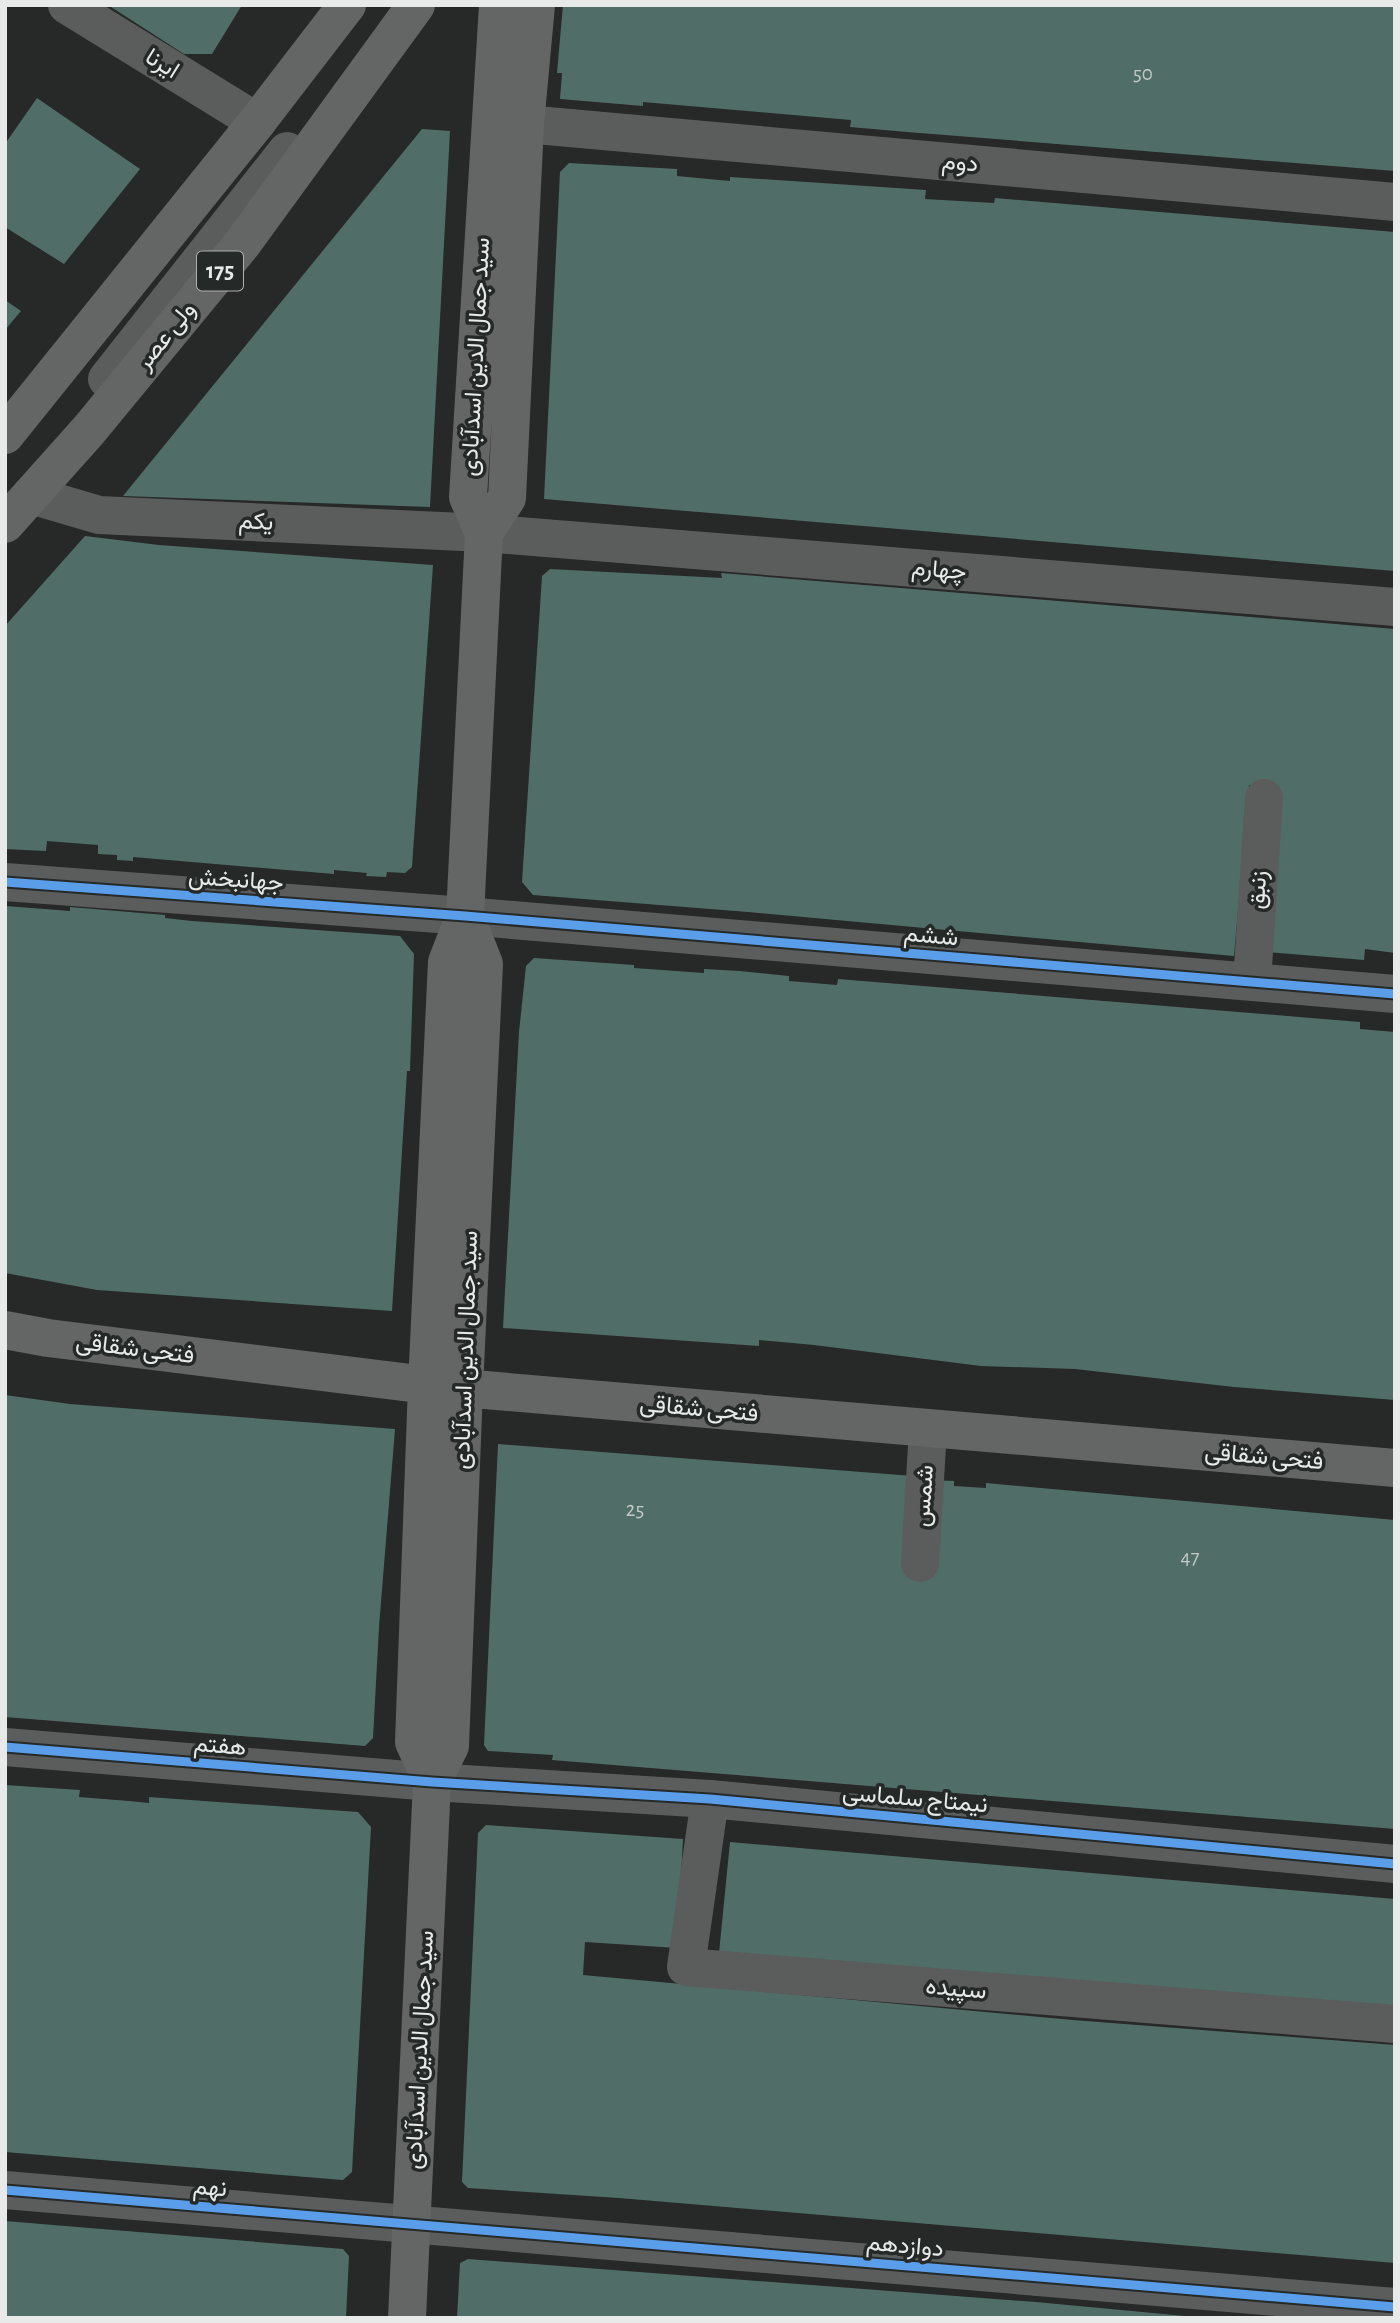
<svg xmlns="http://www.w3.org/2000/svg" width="1400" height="2323" viewBox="0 0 1400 2323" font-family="'Alegreya Sans',Vazirmatn,sans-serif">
<rect width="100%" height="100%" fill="#262928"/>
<path fill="#516d67" d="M 108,5 L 242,5 L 212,54 L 184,54 Z
M 563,5 L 1395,5 L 1395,171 L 907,132 L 850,127 L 851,120 L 643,102 L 643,106 L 560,99 L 562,73 L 557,73 Z
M 37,98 L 140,169 L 64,264 L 5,227 L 5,144 Z
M 422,129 L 450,131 L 430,507 L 123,496 Z
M 569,163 L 677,169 L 677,176 L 730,181 L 730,177 L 926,190 L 925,199 L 994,203 L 995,198 L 1395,232 L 1395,571 L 544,499 L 560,172 Z
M 5,300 L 21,311 L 5,330 Z
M 85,536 L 159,545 L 433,565 L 412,867 L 405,873 L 387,872 L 386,877 L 366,876 L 367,873 L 334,870 L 334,874 L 133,857 L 133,861 L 117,860 L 117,855 L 98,854 L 98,845 L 47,841 L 46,851 L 5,849 L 5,626 Z
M 550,569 L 722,578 L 721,573 L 1395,629 L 1395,953 L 1365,949 L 1364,960 L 1268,952 L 1257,786 L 1249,785 L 1234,956 L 748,912 L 533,895 L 522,882 L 542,576 Z
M 6,906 L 70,911 L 70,907 L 165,915 L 165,918 L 192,921 L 400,936 L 414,954 L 410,1071 L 407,1071 L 392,1311 L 97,1290 L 5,1273 Z
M 534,958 L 634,965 L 634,968 L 704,973 L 704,969 L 740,971 L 789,976 L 789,981 L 837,985 L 838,979 L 1360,1022 L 1360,1029 L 1395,1032 L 1395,1400 L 1234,1387 L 1075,1369 L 981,1366 L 814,1345 L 759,1340 L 759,1346 L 503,1328 L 519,1032 L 526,966 Z
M 5,1395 L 70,1404 L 395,1429 L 379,1627 L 373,1738 L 365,1746 L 5,1717 Z
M 498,1444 L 913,1476 L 929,1480 L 954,1481 L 954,1486 L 986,1488 L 986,1483 L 1395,1520 L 1395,1829 L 552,1760 L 553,1755 L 488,1751 L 484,1745 Z
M 5,1785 L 80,1790 L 79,1797 L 129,1801 L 149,1803 L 149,1797 L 358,1812 L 371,1827 L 352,2172 L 343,2180 L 5,2152 Z
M 486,1825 L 683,1839 L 677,1948 L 585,1942 L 583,1975 L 1073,2020 L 1395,2045 L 1395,2263 L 619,2198 L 468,2188 L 462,2182 L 478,1833 Z
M 730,1842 L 1395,1899 L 1395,2008 L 719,1953 Z
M 5,2221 L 343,2249 L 349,2256 L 346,2318 L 5,2318 Z
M 468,2259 L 1036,2302 L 1185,2316 L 1185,2318 L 457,2318 L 460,2263 Z"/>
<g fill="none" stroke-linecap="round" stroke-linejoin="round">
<path stroke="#5b5c5c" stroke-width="38" d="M 67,5 L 257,122
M 525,124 L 1395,202
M 107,379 L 287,151
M 31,495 L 99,515 L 484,533 L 1395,607
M 5,882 L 465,916 L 1395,994
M 1252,982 L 1264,798
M 920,1563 L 928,1429
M 5,1747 L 432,1782 L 710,1799 L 1395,1864
M 710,1799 L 686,1967 L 1395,2024
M 5,2190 L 1395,2307"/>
<path stroke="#646565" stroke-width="38" d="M 5,435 L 257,122 L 347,5
M 5,524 L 89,430 L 242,244 L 416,5
M 484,533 L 507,498 L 525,124 L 536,5
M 5,1330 L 48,1338 L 427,1385 L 1395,1468
M 432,1782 L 414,1742 L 427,1385 L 447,962 L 465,916 L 484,533 L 468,497 L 498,5
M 407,2318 L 432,1782 L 450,1746 L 464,1388 L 484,964 L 465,916"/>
<g stroke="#252a28" stroke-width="13">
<path id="cycleway" d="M 5,882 L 465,916 L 1395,994
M 5,1747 L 432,1782 L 710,1799 L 1395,1864
M 5,2190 L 1395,2307"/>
</g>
<use href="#cycleway" stroke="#5a9eea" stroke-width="9"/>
</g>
<g text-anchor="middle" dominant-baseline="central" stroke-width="7" stroke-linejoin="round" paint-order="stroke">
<g font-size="21" fill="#c2cbc8">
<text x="1143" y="73">50</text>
<text x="635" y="1509">25</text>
<text x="1190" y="1557">47</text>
</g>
<rect fill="#252a28" stroke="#adb0af" stroke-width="2" x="197" y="251.5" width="46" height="39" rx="5"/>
<g font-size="23" font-weight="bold" fill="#e7eae9">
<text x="220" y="271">175</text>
</g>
<g font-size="24" fill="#e7eae9" stroke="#252a28">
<text transform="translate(162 64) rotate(32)">ايرنا</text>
<text transform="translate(960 163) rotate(5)">دوم</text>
<text transform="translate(166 336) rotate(-51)">ولی عصر</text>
<text transform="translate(476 357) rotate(-87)">سید جمال الدین اسدآبادی</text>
<text transform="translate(256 522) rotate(3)">یکم</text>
<text transform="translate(939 570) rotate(5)">چهارم</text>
<text transform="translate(236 880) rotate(4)">جهانبخش</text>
<text transform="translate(1258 890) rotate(-86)">زنبق</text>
<text transform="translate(931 936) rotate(5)">ششم</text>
<text transform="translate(135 1349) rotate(7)">فتحی شقاقی</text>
<text transform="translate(466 1350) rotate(-88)">سید جمال الدین اسدآبادی</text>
<text transform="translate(699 1409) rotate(5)">فتحی شقاقی</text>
<text transform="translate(1264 1457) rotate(5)">فتحی شقاقی</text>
<text transform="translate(924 1496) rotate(-86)">شمس</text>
<text transform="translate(220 1746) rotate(5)">هفتم</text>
<text transform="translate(915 1799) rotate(5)">نیمتاج سلماسی</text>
<text transform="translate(956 1989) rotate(5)">سپیده</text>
<text transform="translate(420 2050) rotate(-87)">سید جمال الدین اسدآبادی</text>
<text transform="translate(210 2188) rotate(5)">نهم</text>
<text transform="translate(905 2246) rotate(5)">دوازدهم</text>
</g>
</g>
<rect width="1400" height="2323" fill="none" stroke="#e7eae9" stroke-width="14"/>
</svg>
